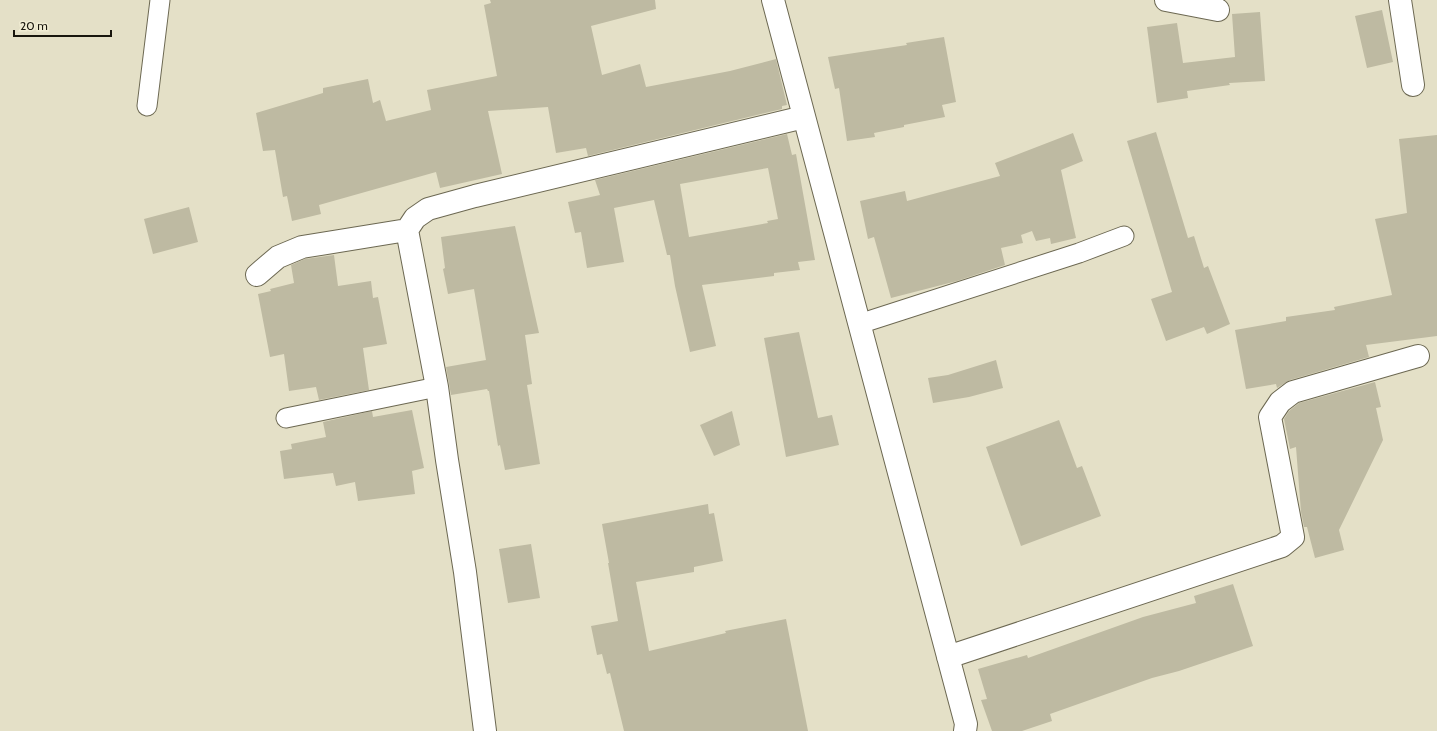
<svg xmlns="http://www.w3.org/2000/svg" width="1437" height="731" viewBox="0 0 1437 731" font-family="Cabin,sans-serif">
<rect width="100%" height="100%" fill="#e4e0c7"/>
<path fill="#bebaa2" fill-rule="evenodd" d="M 490,0 L 655,0 L 656,9 L 591,26 L 602,75 L 640,64 L 646,87 L 730,71 L 776,59 L 787,105 L 782,106 L 782,109 L 588,156 L 586,148 L 556,153 L 548,107 L 488,111 L 502,174 L 440,188 L 436,172 L 319,205 L 321,214 L 292,221 L 287,196 L 283,197 L 275,150 L 263,151 L 256,113 L 323,93 L 323,88 L 368,79 L 373,103 L 380,100 L 386,121 L 431,110 L 427,90 L 497,76 L 484,5 L 491,3 Z
M 1382,10 L 1393,62 L 1367,68 L 1355,16 Z
M 1260,12 L 1265,81 L 1229,83 L 1230,85 L 1187,91 L 1188,98 L 1157,103 L 1147,27 L 1177,23 L 1183,63 L 1235,57 L 1232,14 Z
M 944,37 L 956,102 L 942,105 L 945,117 L 904,125 L 904,127 L 874,133 L 875,137 L 847,141 L 839,88 L 835,89 L 828,57 L 907,45 L 906,43 Z
M 1156,132 L 1188,238 L 1194,236 L 1204,268 L 1208,266 L 1230,324 L 1207,334 L 1204,327 L 1166,341 L 1151,299 L 1172,292 L 1127,141 Z
M 1073,133 L 1083,161 L 1061,170 L 1076,238 L 1051,244 L 1050,238 L 1036,241 L 1032,231 L 1021,235 L 1023,243 L 1001,248 L 1005,265 L 957,281 L 891,298 L 874,237 L 868,239 L 860,201 L 905,191 L 907,201 L 1000,176 L 995,163 Z
M 787,134 L 792,155 L 796,154 L 815,260 L 798,262 L 800,270 L 774,273 L 774,276 L 702,285 L 716,346 L 690,352 L 675,286 L 670,255 L 667,255 L 654,200 L 614,208 L 624,262 L 587,268 L 581,232 L 575,233 L 568,202 L 600,195 L 595,180 ZM 768,168 L 778,219 L 767,221 L 768,223 L 689,237 L 680,184 Z
M 1437,135 L 1437,336 L 1366,345 L 1369,357 L 1290,380 L 1277,388 L 1276,384 L 1246,389 L 1235,330 L 1286,321 L 1286,317 L 1335,310 L 1334,307 L 1392,295 L 1375,219 L 1407,213 L 1399,139 Z
M 189,207 L 198,242 L 153,254 L 144,219 Z
M 515,226 L 539,333 L 525,335 L 532,384 L 527,385 L 540,464 L 505,470 L 500,445 L 498,446 L 489,391 L 488,391 L 487,389 L 451,395 L 446,367 L 486,360 L 474,289 L 448,294 L 443,269 L 445,268 L 441,237 Z
M 334,255 L 338,286 L 371,281 L 373,298 L 378,297 L 387,344 L 363,348 L 369,390 L 319,400 L 316,387 L 289,391 L 284,354 L 270,357 L 258,294 L 271,291 L 270,289 L 294,283 L 291,265 L 305,259 Z
M 799,332 L 818,418 L 832,415 L 839,445 L 786,457 L 764,338 Z
M 996,360 L 1003,388 L 969,397 L 933,403 L 928,378 L 948,375 Z
M 1375,382 L 1381,407 L 1376,408 L 1383,440 L 1339,530 L 1344,550 L 1315,558 L 1307,527 L 1304,527 L 1301,512 L 1296,447 L 1290,449 L 1284,419 L 1289,411 L 1299,403 Z
M 412,410 L 424,468 L 412,471 L 415,494 L 358,501 L 355,482 L 336,486 L 333,473 L 284,479 L 280,451 L 292,449 L 291,444 L 326,437 L 323,422 L 372,411 L 373,417 Z
M 732,411 L 740,445 L 714,456 L 700,425 Z
M 1059,420 L 1077,468 L 1082,466 L 1101,516 L 1021,546 L 986,447 Z
M 708,504 L 709,514 L 714,513 L 723,561 L 694,567 L 694,572 L 636,582 L 649,651 L 726,633 L 725,631 L 786,619 L 808,731 L 624,731 L 610,673 L 607,674 L 602,654 L 597,655 L 591,626 L 618,621 L 608,563 L 609,563 L 602,524 Z
M 531,544 L 540,598 L 508,603 L 499,549 Z
M 1233,584 L 1253,646 L 1179,671 L 1152,678 L 1050,714 L 1052,721 L 1022,731 L 992,731 L 981,700 L 987,699 L 978,669 L 1027,655 L 1028,658 L 1143,617 L 1196,603 L 1194,596 Z"/>
<g fill="none" stroke-linecap="round" stroke-linejoin="round">
<g stroke="#6c6852" stroke-width="21">
<path id="service" d="M 147,106 L 160,0
M 859,324 L 1079,253 L 1124,236
M 286,418 L 437,387"/>
</g>
<g stroke="#6c6852" stroke-width="24">
<path id="minor" d="M 773,0 L 966,724 L 965,731
M 1166,0 L 1218,10
M 1400,0 L 1413,85
M 257,275 L 278,257 L 302,247 L 407,230
M 948,657 L 1282,546 L 1293,537 L 1270,417 L 1280,402 L 1293,392 L 1418,356
M 485,731 L 465,572 L 447,460 L 437,387 L 407,230 L 415,218 L 428,209 L 475,196 L 804,117"/>
</g>
<use href="#service" stroke="#fff" stroke-width="19"/>
<use href="#minor" stroke="#fff" stroke-width="22"/>
</g>
<path d="M14 30v6h97v-6" fill="none" stroke="#18160d" stroke-width="2"/>
<text x="20" y="30" font-size="12" fill="#18160d" stroke="#f1edd4" stroke-width="3" paint-order="stroke">20 m</text>
</svg>
